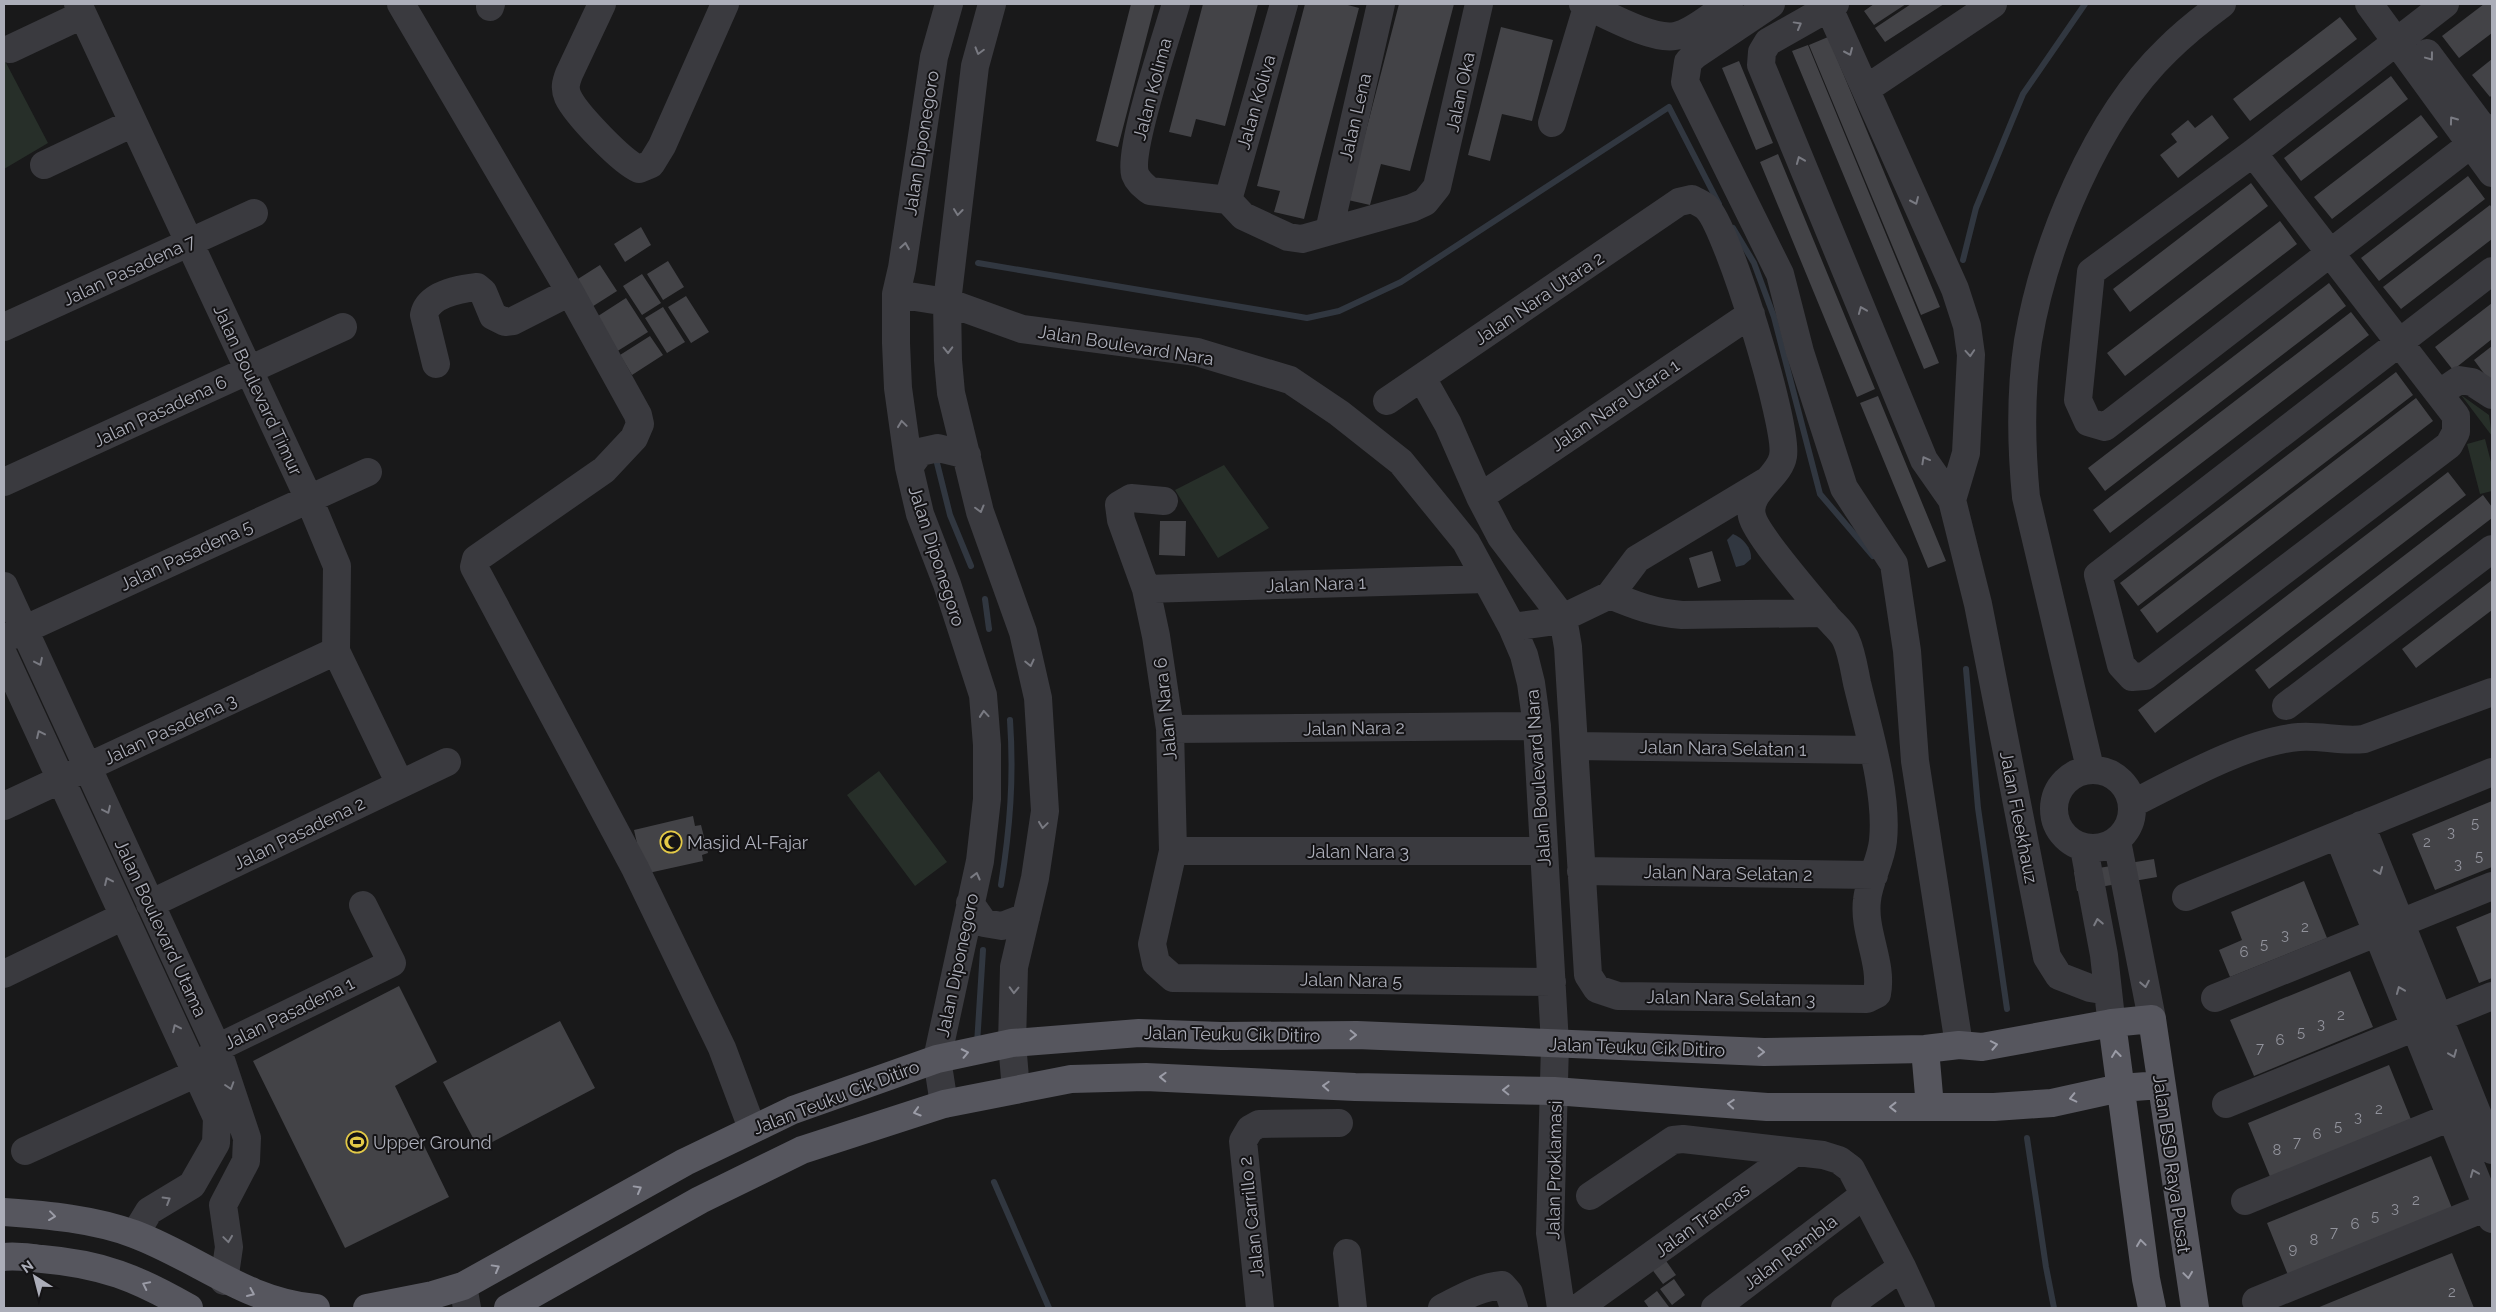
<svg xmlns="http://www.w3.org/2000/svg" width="2496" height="1312" viewBox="0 0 2496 1312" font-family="Raleway,sans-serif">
<rect width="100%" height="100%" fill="#19191a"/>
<path fill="#272f29" d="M 4,59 L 48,143 L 4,169 Z
M 2461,395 L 2489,415 L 2492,436 Z
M 2485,439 L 2492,466 L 2492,491 L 2480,494 L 2467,444 Z
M 1224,465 L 1269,528 L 1218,558 L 1175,490 Z
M 879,771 L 947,862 L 915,886 L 847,795 Z"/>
<path fill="#313740" d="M 1733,534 C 1743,538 1752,548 1751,559 L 1744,565 L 1736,567 L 1727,540 Z"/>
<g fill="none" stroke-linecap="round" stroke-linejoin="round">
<path stroke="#313740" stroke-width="6" d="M 1733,228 L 1754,263 L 1774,317 L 1820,494 L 1873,556
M 1963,260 L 1976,208 L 2023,94 L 2085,4
M 978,263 L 1307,318 L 1339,311 L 1401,282 L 1669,107 L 1719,204
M 936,459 L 950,515 L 971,566
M 985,599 L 989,629
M 1966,669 L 1978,808 L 2007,1009
M 1001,885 C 1010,828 1014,778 1010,720
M 977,1044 L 983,950
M 2027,1138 L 2046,1267 L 2054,1308
M 994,1182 L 1049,1308"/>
</g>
<path fill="#434347" d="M 1131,4 L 1155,4 L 1118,147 L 1096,141 Z
M 1203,4 L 1258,4 L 1225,126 L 1196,119 L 1191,137 L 1169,132 Z
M 1305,4 L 1344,4 L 1359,8 L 1304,219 L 1274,212 L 1280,191 L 1257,186 Z
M 1399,4 L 1454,4 L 1410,171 L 1381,164 L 1370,205 L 1348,200 Z
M 1874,4 L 1906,4 L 1874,25 L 1864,11 Z
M 1911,4 L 1944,4 L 1885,42 L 1875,28 Z
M 2484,4 L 2492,4 L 2492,33 L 2459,58 L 2442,36 Z
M 2340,17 L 2357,39 L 2250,121 L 2233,99 Z
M 1501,27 L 1553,40 L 1532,121 L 1502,114 L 1490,161 L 1468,155 Z
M 1828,37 L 1940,307 L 1921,315 L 1809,45 Z
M 1808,45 L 1939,363 L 1924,369 L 1792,51 Z
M 2492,59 L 2492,95 L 2490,97 L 2472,75 Z
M 1739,61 L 1773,143 L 1756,150 L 1722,68 Z
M 2391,76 L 2408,99 L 2301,181 L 2284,158 Z
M 2212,115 L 2229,138 L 2178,178 L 2160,155 L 2177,142 L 2171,134 L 2188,120 L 2195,128 Z
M 2421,115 L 2438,137 L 2332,219 L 2314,197 Z
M 1778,154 L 1875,389 L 1857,397 L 1760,162 Z
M 2468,176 L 2485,199 L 2379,281 L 2361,258 Z
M 2251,183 L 2268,206 L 2130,312 L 2113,289 Z
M 2490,205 L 2492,208 L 2492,239 L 2401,309 L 2383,287 Z
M 2280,221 L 2297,244 L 2125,376 L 2107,353 Z
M 641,227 L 651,245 L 625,262 L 614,244 Z
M 668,261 L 684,287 L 663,300 L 647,274 Z
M 600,265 L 617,291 L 587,310 L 570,284 Z
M 642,274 L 661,303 L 642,315 L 623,286 Z
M 2329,283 L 2346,306 L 2105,491 L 2088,468 Z
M 686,296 L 709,332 L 691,343 L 668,307 Z
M 626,298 L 648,332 L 616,352 L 595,318 Z
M 2492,303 L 2492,339 L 2453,370 L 2435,347 Z
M 663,307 L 685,342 L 667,353 L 645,318 Z
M 2351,312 L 2369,335 L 2110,533 L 2093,510 Z
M 650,336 L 663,355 L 632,375 L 620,355 Z
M 2492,346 L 2492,381 L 2491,383 L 2474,360 Z
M 2396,372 L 2413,395 L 2138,606 L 2120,583 Z
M 1878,396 L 1946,561 L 1928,568 L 1860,403 Z
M 2416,398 L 2433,421 L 2157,633 L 2140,610 Z
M 2448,472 L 2466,495 L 2155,733 L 2138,710 Z
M 2483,495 L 2492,507 L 2492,518 L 2269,689 L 2255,670 Z
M 1160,521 L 1186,521 L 1185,556 L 1159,555 Z
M 1712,551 L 1721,581 L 1698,588 L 1689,558 Z
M 2492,580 L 2492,610 L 2416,668 L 2402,649 Z
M 2492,801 L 2492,867 L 2435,890 L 2412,834 Z
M 693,816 L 695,826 L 701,825 L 708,853 L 702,855 L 703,861 L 644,874 L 634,830 Z
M 2154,859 L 2157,877 L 2077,891 L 2074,872 Z
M 2304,881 L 2327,938 L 2230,977 L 2219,950 L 2242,940 L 2231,912 Z
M 2492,912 L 2492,978 L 2479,983 L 2456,927 Z
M 2350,971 L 2373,1027 L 2254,1076 L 2230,1020 Z
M 399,986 L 437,1062 L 395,1086 L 449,1197 L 345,1248 L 253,1061 Z
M 560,1021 L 595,1088 L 479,1149 L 443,1082 Z
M 2389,1065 L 2412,1122 L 2271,1179 L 2248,1123 Z
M 2431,1156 L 2454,1213 L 2290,1280 L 2267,1223 Z
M 2452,1253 L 2474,1308 L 2317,1308 L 2407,1271 Z
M 1664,1258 L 1676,1275 L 1663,1284 L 1651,1268 Z
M 1674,1279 L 1685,1295 L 1672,1305 L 1660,1289 Z
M 1657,1291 L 1669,1307 L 1667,1308 L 1649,1308 L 1644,1301 Z"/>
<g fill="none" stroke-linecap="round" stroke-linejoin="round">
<path stroke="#3a3a3f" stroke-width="28" d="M 78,4 L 309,499 L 337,566 L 336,651 L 400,784
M 401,4 L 570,292 L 638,415 L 640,424 L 634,438 L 604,470 L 476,559 L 474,567 L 635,868 L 722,1048 L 752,1128
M 602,4 L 569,74 C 566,82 564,88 568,97 C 576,114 622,162 639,169 L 651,164 L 662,146 L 725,4
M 992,4 L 975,66 L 947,302 L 948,360 L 951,393 L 980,512 L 1023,632 L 1038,698 L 1045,811 L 1035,878 L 1014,967 L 1012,1043 L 1016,1090
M 1176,4 C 1167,35 1128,149 1135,174 C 1138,182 1144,186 1150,191 L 1228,200 L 1243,216 L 1288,237 L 1302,239 L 1412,208 L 1425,202 L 1437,187 L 1479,4
M 1583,4 C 1606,14 1651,40 1675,36 C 1693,33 1713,14 1729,4
M 1771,4 L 1695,55 L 1688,62 L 1685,82 L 1780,274 L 1800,352 L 1844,488 L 1894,564 L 1907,651 L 1915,761 L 1959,1045
M 1835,4 L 1768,42 L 1762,52 L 1761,65 L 1924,460 L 1952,500 L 1978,604 L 2047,957 L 2059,976 L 2090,988 L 2108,991
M 2369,4 L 2492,173
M 2445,4 L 2253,153 L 2091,272 L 2078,400 L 2088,422 L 2105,427 L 2492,128
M 490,7 L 491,4
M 1829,8 L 1955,289 L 1967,326 L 1971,355 L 1966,453 L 1952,500
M 10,49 L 82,15
M 2427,53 L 2492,140
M 1866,89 L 1993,4
M 1552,123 L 1588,4
M 2253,153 L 2456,416 L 2456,432 L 2449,445 L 2145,676 L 2132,677 L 2121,665 L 2098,575 L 2492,271
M 44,165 L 133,123
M 1228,200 L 1284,4
M 1329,231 L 1381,4
M 896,294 L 947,302 L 1022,329 L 1197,352 L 1290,380 L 1339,413 L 1401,462 L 1466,542 L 1512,627 L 1524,655 L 1531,683 L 1537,726 L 1555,1044 L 1550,1233 L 1561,1308
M 4,327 L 254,213
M 436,364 L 424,315 C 428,295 458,289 477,287 L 483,292 L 493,316 L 505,322 L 513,321 L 570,292
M 2440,393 L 2459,380 L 2472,382 L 2492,395
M 1387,401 L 1679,202 L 1692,199 C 1697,202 1703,204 1707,208 C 1728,228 1789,428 1783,456 C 1780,477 1746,492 1752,516 C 1756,535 1812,598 1827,617 C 1833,624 1843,632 1846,640 C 1852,653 1854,669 1857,683 C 1868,729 1888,793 1883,841 C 1881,861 1869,880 1867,900 C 1863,932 1883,962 1877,994 L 1867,999 L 1618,996 L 1597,989 L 1588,975 L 1568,647 L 1563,618 L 1501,537 L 1480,497 L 1448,424 L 1422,378
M 909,467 L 920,452 L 938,448 L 967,455
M 4,482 L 343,327
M 1480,497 L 1751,314
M 1164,501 L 1131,498 L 1119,505 L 1121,520 L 1146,589 L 1156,636 L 1170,729 L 1173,851 L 1152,944 L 1156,963 L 1173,978 L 1552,982
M 4,586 L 217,1048 L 247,1138 L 246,1161 L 223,1205 L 229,1247 L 224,1281
M 1146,589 L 1486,579
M 1610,595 C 1634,605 1655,613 1682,615 L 1824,613
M 1512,627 L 1556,621 L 1610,595 L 1637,559 L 1765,482
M 8,637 L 368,472
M 4,656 L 217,1118 L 216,1143 L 192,1185 L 149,1211 L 135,1234
M 2286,706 L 2492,549
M 1170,729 L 1537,726
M 1574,746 L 1872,750
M 2090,768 L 2026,497 C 2021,445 2020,393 2028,341 C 2044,245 2096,118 2167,50 C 2184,33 2203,18 2222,4
M2054 809a39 39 0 1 1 78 0a39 39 0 1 1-78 0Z
M 2132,804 C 2179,780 2248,741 2299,737 C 2320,735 2341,742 2364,739 L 2492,692
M 4,806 L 336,651
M 2361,825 L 2492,1150
M 2338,835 L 2492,1219
M 2117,841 L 2152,1019
M 2084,848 L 2104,955 L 2110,1009
M 1173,851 L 1543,851
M 1581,871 L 1874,875
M 2186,897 L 2492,772
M 970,903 L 984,923 L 1002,926 L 1026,917
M 150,904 L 447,762
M 4,974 L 124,916
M 2215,998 L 2492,886
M 944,1104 L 937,1059 L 980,861 L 987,799 L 987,745 L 983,695 L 947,584 L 920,514 L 909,467 L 898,388 L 896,343 L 896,294 L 902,268 L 934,57 L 949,4
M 2226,1104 L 2492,996
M 25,1151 L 197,1073 L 217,1048 L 392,963 L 363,905
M 1590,1196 L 1673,1140 L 1683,1139 L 1823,1155 L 1839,1160 L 1851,1169 L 1902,1267 L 1921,1308
M 2245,1201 L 2468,1110
M 1347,1253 L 1353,1308
M 463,1286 L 467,1308
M 2256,1301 L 2492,1205
M 1260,1308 L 1243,1141 L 1250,1129 L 1259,1124 L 1339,1123
M 1442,1308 C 1462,1298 1480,1287 1502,1285 L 1509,1293 L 1514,1308
M 1578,1308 L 1794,1153
M 1715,1308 L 1864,1195
M 1845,1308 L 1902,1267"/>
<path stroke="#56565e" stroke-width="28" d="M 2112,1023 L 2146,1279 L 2152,1308
M 1925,1049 L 1930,1107
M 4,1212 C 48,1215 93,1219 134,1234 C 198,1258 246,1302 316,1308
M 4,1257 C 16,1255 30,1258 42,1259 C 102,1264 137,1278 189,1308
M 367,1308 L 433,1295 L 463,1286 L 685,1162 L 793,1110 L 937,1059 L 1012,1043 L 1139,1033 L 1221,1036 L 1357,1035 L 1764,1052 L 1925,1049 L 1959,1045 L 1982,1047 L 2112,1023 L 2152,1019 L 2195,1308
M 508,1308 L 700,1200 L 802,1150 L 944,1104 L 1071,1079 L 1146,1077 L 1355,1087 L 1554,1091 L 1767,1107 L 1994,1107 L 2052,1103 L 2120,1088 L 2161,1085"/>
</g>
<defs><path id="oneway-chevron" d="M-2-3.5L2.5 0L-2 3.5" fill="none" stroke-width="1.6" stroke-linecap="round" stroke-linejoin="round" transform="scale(1.25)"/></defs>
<g stroke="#797a82">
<use href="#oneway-chevron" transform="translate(1798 25) rotate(-29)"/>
<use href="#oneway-chevron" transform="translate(979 51) rotate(106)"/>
<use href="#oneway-chevron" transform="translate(1849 52) rotate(66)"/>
<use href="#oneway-chevron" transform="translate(2430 57) rotate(53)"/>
<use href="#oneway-chevron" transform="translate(2453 120) rotate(-126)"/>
<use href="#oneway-chevron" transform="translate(1800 160) rotate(-112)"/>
<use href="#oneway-chevron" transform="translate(1915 201) rotate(66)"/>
<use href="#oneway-chevron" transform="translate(958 212) rotate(97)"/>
<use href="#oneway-chevron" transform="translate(905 246) rotate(-81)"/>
<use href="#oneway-chevron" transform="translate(1862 310) rotate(-112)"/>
<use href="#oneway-chevron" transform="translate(948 350) rotate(89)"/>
<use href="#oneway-chevron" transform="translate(1970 353) rotate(86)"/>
<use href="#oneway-chevron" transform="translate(902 424) rotate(-98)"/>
<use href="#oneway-chevron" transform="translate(1925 460) rotate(-119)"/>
<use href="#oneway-chevron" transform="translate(980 509) rotate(75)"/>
<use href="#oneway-chevron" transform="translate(39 662) rotate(65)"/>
<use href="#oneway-chevron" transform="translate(1030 663) rotate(77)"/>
<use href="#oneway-chevron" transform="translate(984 714) rotate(-95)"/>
<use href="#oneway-chevron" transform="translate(40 734) rotate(-115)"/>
<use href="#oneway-chevron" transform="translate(107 810) rotate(65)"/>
<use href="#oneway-chevron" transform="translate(1043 825) rotate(98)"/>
<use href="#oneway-chevron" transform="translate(2379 871) rotate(68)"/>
<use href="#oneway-chevron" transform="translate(976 876) rotate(-76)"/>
<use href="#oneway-chevron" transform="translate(108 881) rotate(-115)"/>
<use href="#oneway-chevron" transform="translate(2098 922) rotate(-101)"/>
<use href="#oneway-chevron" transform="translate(2145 984) rotate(79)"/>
<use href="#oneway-chevron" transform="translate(1014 990) rotate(92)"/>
<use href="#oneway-chevron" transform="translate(2400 990) rotate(-112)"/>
<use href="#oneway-chevron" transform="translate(176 1028) rotate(-115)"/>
<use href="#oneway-chevron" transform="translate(2453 1054) rotate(68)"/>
<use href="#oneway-chevron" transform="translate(230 1086) rotate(72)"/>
<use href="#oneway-chevron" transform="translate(2474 1173) rotate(-112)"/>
<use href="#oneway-chevron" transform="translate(167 1200) rotate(-31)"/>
<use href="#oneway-chevron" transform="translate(228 1239) rotate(82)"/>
</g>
<g stroke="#9b9ca7">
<use href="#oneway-chevron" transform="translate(1353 1035) rotate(1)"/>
<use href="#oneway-chevron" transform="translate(1994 1045) rotate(-11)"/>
<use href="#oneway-chevron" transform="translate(1761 1052) rotate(1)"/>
<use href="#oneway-chevron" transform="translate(965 1053) rotate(-12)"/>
<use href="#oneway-chevron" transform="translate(2116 1054) rotate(-97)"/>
<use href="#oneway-chevron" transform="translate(1163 1077) rotate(-178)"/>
<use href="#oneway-chevron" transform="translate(1326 1086) rotate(-177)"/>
<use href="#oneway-chevron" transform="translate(1506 1090) rotate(-179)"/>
<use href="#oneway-chevron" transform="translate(2073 1098) rotate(167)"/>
<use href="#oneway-chevron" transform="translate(1731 1104) rotate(-176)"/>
<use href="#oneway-chevron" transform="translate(1893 1107) rotate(180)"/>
<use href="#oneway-chevron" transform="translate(917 1112) rotate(163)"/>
<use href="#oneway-chevron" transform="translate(638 1189) rotate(-29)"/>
<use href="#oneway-chevron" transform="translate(52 1216) rotate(7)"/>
<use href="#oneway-chevron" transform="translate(2141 1243) rotate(-98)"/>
<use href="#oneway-chevron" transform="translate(496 1268) rotate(-29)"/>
<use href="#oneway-chevron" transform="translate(2188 1275) rotate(82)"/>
<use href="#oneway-chevron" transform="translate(146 1285) rotate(-154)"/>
<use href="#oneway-chevron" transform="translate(251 1293) rotate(24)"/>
</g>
<defs>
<g id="mosque-ring" transform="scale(1.125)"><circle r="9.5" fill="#141315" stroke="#e4ca47" stroke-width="1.5"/><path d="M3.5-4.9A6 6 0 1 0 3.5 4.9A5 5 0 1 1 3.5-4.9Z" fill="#e4ca47"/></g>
<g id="stadium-ring" transform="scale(1.125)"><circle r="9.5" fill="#141315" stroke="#e4ca47" stroke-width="1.5"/><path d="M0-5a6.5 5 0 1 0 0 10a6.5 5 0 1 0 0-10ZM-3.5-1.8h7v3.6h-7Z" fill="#e4ca47"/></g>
</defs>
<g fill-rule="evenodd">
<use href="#mosque-ring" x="671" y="842"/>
<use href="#stadium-ring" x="357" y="1142"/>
</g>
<g text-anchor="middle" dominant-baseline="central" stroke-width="4" stroke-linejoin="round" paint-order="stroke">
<g font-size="15" fill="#92939c">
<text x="2475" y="823">5</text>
<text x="2451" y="832">3</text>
<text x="2427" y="842">2</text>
<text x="2479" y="856">5</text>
<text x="2458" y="864">3</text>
<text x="2305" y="927">2</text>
<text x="2285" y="935">3</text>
<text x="2264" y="944">5</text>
<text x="2244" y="952">6</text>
<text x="2341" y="1015">2</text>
<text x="2321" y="1024">3</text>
<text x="2301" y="1032">5</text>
<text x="2280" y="1040">6</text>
<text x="2260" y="1048">7</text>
<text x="2379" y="1109">2</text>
<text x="2358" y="1117">3</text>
<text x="2338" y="1126">5</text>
<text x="2317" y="1134">6</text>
<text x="2297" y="1142">7</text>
<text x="2277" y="1150">8</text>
<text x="2416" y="1200">2</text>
<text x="2395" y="1208">3</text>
<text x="2375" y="1216">5</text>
<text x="2355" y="1224">6</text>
<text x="2334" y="1232">7</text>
<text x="2314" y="1240">8</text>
<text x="2293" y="1249">9</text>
<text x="2452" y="1292">2</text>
</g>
<g font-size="18" fill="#acaeb9" stroke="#141315">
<text transform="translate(1152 89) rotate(-75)">Jalan Kolima</text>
<text transform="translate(1460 92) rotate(-78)">Jalan Oka</text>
<text transform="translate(1256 102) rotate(-74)">Jalan Koliva</text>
<text transform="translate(1355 117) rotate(-77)">Jalan Lena</text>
<text transform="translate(921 143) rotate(-81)">Jalan Diponegoro</text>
<text transform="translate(129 270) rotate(-25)">Jalan Pasadena 7</text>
<text transform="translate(1539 298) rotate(-34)">Jalan Nara Utara 2</text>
<text transform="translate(1126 345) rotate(9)">Jalan Boulevard Nara</text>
<text transform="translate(258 390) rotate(65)">Jalan Boulevard Timur</text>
<text transform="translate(1615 405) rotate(-34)">Jalan Nara Utara 1</text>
<text transform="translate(160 411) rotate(-25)">Jalan Pasadena 6</text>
<text transform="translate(186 555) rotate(-25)">Jalan Pasadena 5</text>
<text transform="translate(937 556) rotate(72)">Jalan Diponegoro</text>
<text transform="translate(1316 584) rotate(-2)">Jalan Nara 1</text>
<text transform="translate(1165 709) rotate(-96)">Jalan Nara 6</text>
<text transform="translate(1354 728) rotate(-1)">Jalan Nara 2</text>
<text transform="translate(170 729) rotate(-25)">Jalan Pasadena 3</text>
<text transform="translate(1723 748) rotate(1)">Jalan Nara Selatan 1</text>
<text transform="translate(1538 778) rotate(-94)">Jalan Boulevard Nara</text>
<text transform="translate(2019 817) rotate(79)">Jalan Fleekhauz</text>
<text transform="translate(299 833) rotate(-26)">Jalan Pasadena 2</text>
<text x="1358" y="851">Jalan Nara 3</text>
<text transform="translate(1728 873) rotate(1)">Jalan Nara Selatan 2</text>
<text transform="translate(161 928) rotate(65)">Jalan Boulevard Utama</text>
<text transform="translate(957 965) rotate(-78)">Jalan Diponegoro</text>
<text transform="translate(1351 980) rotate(1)">Jalan Nara 5</text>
<text transform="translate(1731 998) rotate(1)">Jalan Nara Selatan 3</text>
<text transform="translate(289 1013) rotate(-26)">Jalan Pasadena 1</text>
<text transform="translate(1232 1034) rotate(1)">Jalan Teuku Cik Ditiro</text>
<text transform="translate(1637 1047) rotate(2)">Jalan Teuku Cik Ditiro</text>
<text transform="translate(836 1097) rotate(-21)">Jalan Teuku Cik Ditiro</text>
<text transform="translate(2172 1164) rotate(82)">Jalan BSD Raya Pusat</text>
<text transform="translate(1554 1170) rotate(-89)">Jalan Proklamasi</text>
<text transform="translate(1251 1217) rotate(-96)">Jalan Carrillo 2</text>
<text transform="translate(1702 1220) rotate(-36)">Jalan Trancas</text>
<text transform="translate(1790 1252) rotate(-37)">Jalan Rambla</text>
</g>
<g font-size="18" fill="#acaeb9" stroke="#141315" text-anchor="start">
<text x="687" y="842">Masjid Al-Fajar</text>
<text x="373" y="1142">Upper Ground</text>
</g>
</g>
<rect width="2496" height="1312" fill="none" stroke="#acaeb9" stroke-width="10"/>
<g transform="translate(35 1277) rotate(324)" stroke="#141315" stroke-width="4" paint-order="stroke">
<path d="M0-4L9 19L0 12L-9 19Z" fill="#acaeb9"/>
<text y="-8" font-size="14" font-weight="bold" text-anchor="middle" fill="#acaeb9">N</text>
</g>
</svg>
